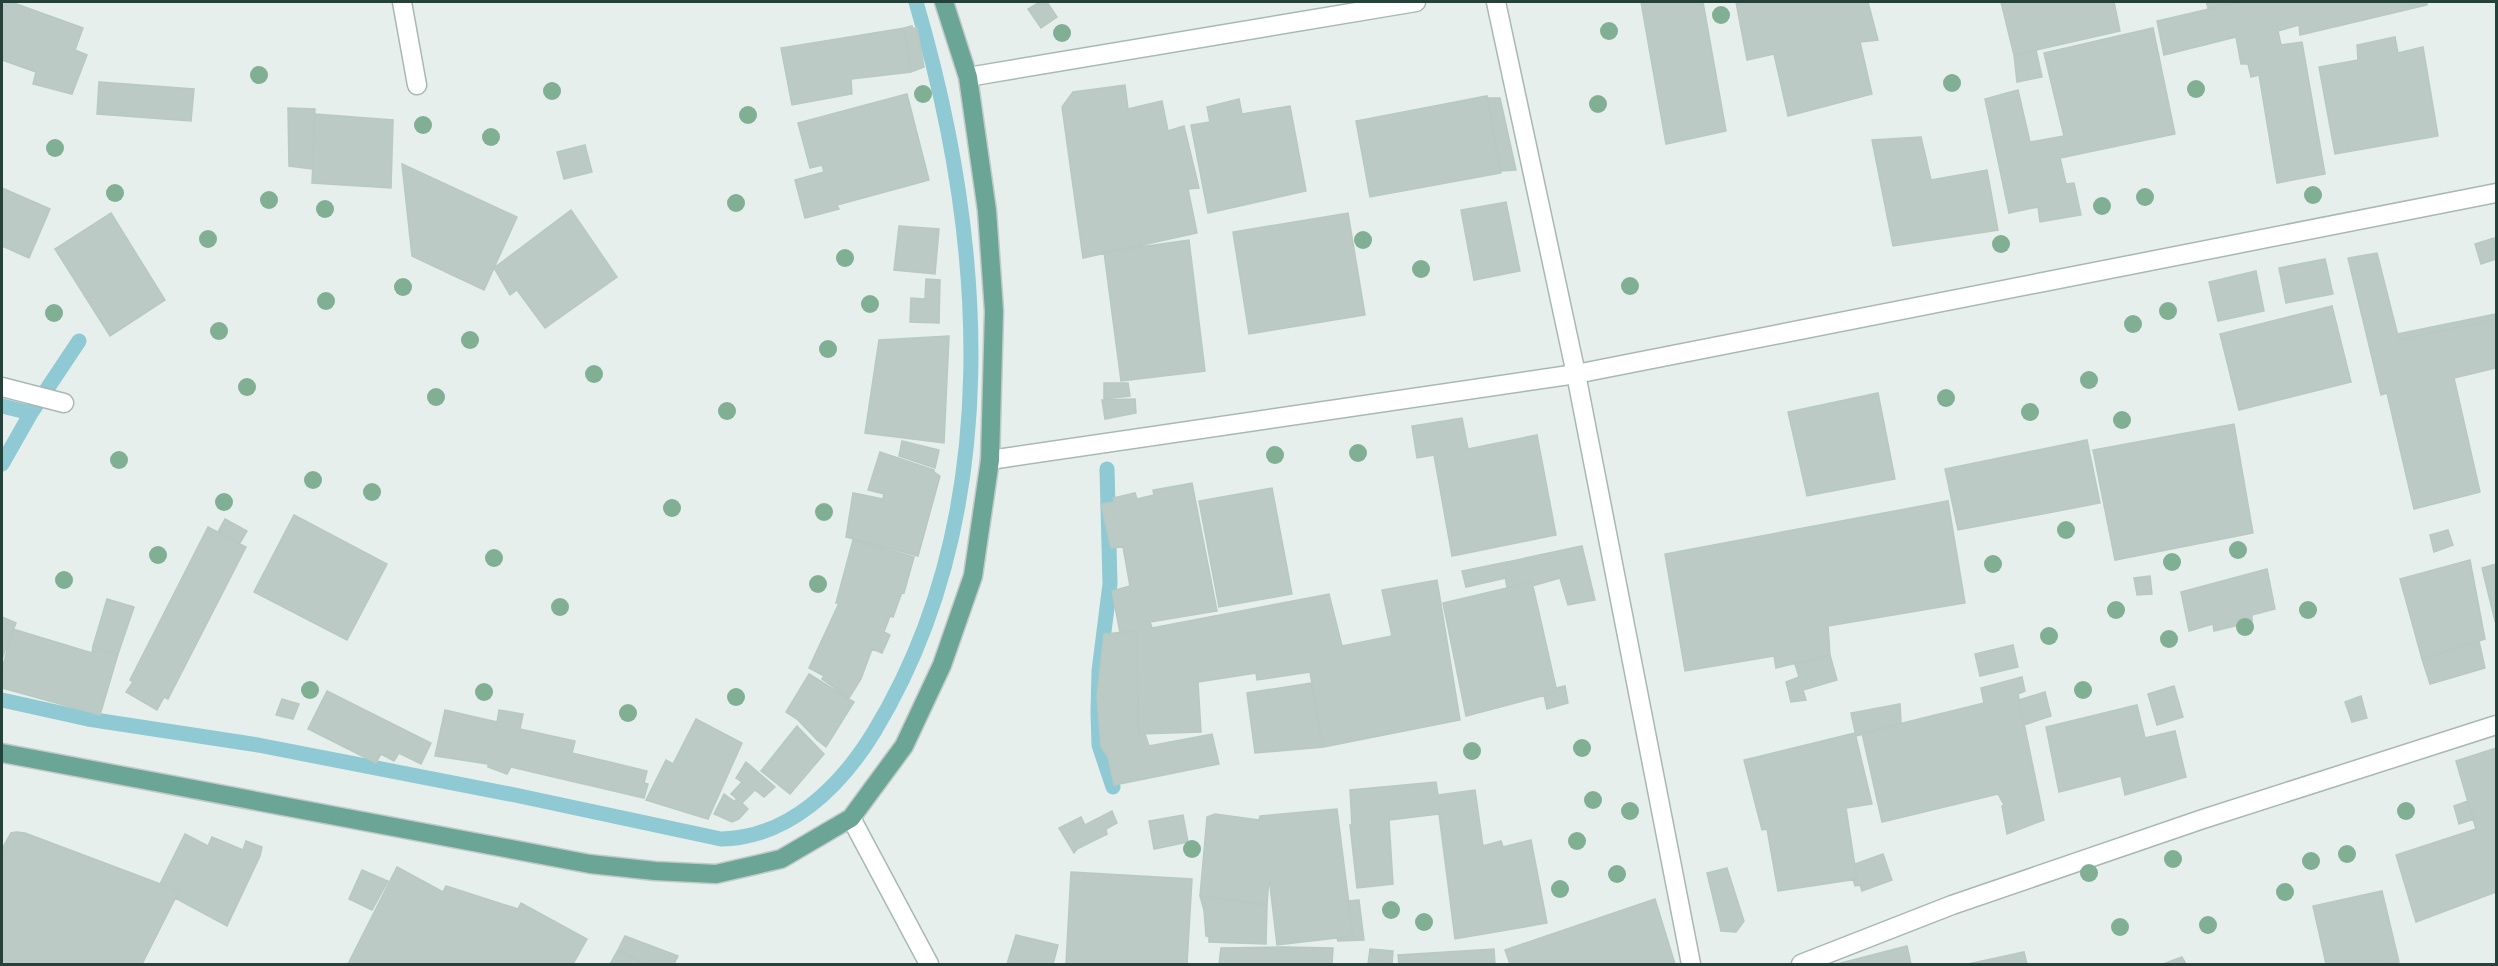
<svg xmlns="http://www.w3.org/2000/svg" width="2498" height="966" viewBox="0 0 2498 966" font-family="Montserrat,sans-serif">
<rect width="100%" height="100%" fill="#e6efeb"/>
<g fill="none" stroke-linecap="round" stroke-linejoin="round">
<path stroke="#8ec9d4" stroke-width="15" d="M 2,406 L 31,413
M 2,464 L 31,413 L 79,341
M 1107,469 L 1110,584 L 1099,671 L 1098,712 L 1099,745 L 1113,787
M 2,700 L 88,719 L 258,745 L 515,795 L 721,839 C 789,838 841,786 874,732 C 1007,513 985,237 916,2"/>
</g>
<path fill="#bbcac4" stroke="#b8c9c2" stroke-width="1.5" d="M 2,2 L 11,2 L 83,28 L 75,50 L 87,55 L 72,94 L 33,84 L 36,72 L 2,60 Z
M 1040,2 L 1047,2 L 1057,17 L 1041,28 L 1028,9 Z
M 1641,2 L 1703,2 L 1726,131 L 1666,144 Z
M 1736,2 L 1868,2 L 1878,40 L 1860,42 L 1872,94 L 1788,116 L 1774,54 L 1747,60 Z
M 2001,2 L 2114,2 L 2120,31 L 2014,55 Z
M 2206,2 L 2241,2 L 2209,10 Z
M 2239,2 L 2427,2 L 2427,5 L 2300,35 L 2299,25 L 2278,31 L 2281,45 L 2302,42 L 2325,174 L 2277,183 L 2259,75 L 2251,77 L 2248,64 L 2241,64 L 2236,37 L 2164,55 L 2157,21 Z
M 912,26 L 913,29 L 917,27 L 924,67 L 911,72 L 904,28 Z
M 904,28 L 911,72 L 851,79 L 852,94 L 792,105 L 781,48 Z
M 2153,28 L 2175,134 L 2060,158 L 2066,184 L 2074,183 L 2081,215 L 2040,222 L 2038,207 L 2009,213 L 1985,99 L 2018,90 L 2030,142 L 2064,136 L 2044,53 Z
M 2395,37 L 2398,53 L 2423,47 L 2438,136 L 2335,154 L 2319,67 L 2358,60 L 2357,45 Z
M 2036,50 L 2042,77 L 2017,82 L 2014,55 Z
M 99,82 L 194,89 L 191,121 L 97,114 Z
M 1125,85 L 1128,109 L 1162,101 L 1168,131 L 1184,126 L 1199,188 L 1188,189 L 1197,233 L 1083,258 L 1062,107 L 1073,92 Z
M 907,94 L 929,180 L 837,205 L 839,209 L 805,218 L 795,180 L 824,172 L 822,165 L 810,168 L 798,123 Z
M 1487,96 L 1501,173 L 1370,197 L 1356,121 Z
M 1488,98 L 1500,98 L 1516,170 L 1500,171 Z
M 1239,99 L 1242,114 L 1290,106 L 1306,191 L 1208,213 L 1191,125 L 1210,122 L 1207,107 Z
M 288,108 L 315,109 L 312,169 L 289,166 Z
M 315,114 L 393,120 L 391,188 L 312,183 Z
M 1921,137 L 1931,180 L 1987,170 L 1998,230 L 1893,246 L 1872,140 Z
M 585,145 L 592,172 L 564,179 L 557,152 Z
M 402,164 L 517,217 L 484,290 L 412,256 Z
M 2,188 L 50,209 L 29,258 L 2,246 Z
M 1506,202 L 1520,271 L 1474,280 L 1461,210 Z
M 571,210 L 617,277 L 545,328 L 517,290 L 510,295 L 494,268 Z
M 111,213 L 165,300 L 110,336 L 55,249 Z
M 1348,213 L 1365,315 L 1249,334 L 1233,232 Z
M 899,226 L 939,229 L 935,274 L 894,270 Z
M 2494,238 L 2496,259 L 2481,264 L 2475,244 Z
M 1189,240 L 1205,371 L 1121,381 L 1104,252 Z
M 2377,253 L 2399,340 L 2496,319 L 2496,368 L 2454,378 L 2480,492 L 2414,509 L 2387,393 L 2381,395 L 2348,258 Z
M 2325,259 L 2333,294 L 2286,303 L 2279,268 Z
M 2256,271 L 2264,311 L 2218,321 L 2209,282 Z
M 926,279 L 940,280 L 939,323 L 910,322 L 911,298 L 925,299 Z
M 2332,306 L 2351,382 L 2239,410 L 2220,334 Z
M 2496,314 L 2496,319 L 2399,340 L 2397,334 Z
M 949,336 L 944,443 L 865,433 L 879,340 Z
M 1104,383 L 1128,383 L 1130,396 L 1104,399 Z
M 1878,393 L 1895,479 L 1807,496 L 1788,412 Z
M 1135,399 L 1136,413 L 1105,419 L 1102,400 Z
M 1462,418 L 1468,449 L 1537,435 L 1556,535 L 1452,556 L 1434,455 L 1417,458 L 1412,426 Z
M 2234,424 L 2253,533 L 2115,560 L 2093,450 Z
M 2087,440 L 2100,503 L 1958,530 L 1945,469 Z
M 902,441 L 939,450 L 935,468 L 899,456 Z
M 880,452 L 934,470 L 934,472 L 940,476 L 918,556 L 846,537 L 853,493 L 883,499 L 884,494 L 868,490 Z
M 1192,483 L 1217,611 L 1150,622 L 1152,628 L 1329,594 L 1342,646 L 1392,636 L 1382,590 L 1437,580 L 1460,720 L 1323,747 L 1310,672 L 1257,680 L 1256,673 L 1198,682 L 1201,732 L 1139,734 L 1136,631 L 1120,633 L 1112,591 L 1130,586 L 1123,547 L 1111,548 L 1101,504 L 1114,502 L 1113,498 L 1135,493 L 1137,499 L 1154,495 L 1153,490 Z
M 1272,488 L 1292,594 L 1219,607 L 1199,501 Z
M 1948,501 L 1965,603 L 1828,626 L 1830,655 L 1776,668 L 1774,656 L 1685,671 L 1665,554 Z
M 294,515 L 387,564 L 347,640 L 254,592 Z
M 225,519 L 247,531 L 240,543 L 218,532 Z
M 208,527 L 246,547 L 168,699 L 164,697 L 157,710 L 126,692 L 133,682 L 130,680 Z
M 2448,530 L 2453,545 L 2434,552 L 2430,535 Z
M 853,540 L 914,557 L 904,593 L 902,592 L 893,617 L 890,616 L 884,632 L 890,635 L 882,653 L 872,649 L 861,679 L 849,698 L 822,679 L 824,676 L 809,668 L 839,603 L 836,603 Z
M 1582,546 L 1595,600 L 1568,605 L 1560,578 L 1532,586 L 1532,582 L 1507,588 L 1505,575 L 1508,574 L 1507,562 Z
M 2470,560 L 2485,639 L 2422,659 L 2400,579 Z
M 1507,562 L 1508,574 L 1505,575 L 1506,578 L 1466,587 L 1462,571 Z
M 2496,564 L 2496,620 L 2495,621 L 2482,568 Z
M 2267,569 L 2275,609 L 2252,615 L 2252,622 L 2214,631 L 2213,624 L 2189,631 L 2181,592 Z
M 2150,576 L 2152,594 L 2137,595 L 2134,578 Z
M 1532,582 L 1557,692 L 1466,716 L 1443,603 Z
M 107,599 L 134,607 L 118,654 L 93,646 Z
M 2,617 L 16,623 L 2,659 Z
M 13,629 L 92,653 L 93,646 L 118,654 L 100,715 L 2,688 L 2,669 Z
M 1136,631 L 1139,734 L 1145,734 L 1149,746 L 1212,734 L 1219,764 L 1114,785 L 1108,757 L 1101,747 L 1097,696 L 1104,634 Z
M 2479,641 L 2485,668 L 2430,684 L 2422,659 Z
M 2013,645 L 2018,667 L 1980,676 L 1975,654 Z
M 1830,655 L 1837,680 L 1803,690 L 1806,700 L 1791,702 L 1786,682 L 1799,677 L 1795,664 Z
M 809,674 L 854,702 L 826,747 L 817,740 L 798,720 L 786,712 Z
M 2022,677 L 2025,691 L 2018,694 L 2044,820 L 2007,834 L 2002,806 L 2004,805 L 1998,794 L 1882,822 L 1862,733 L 1984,703 L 1981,688 Z
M 1311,683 L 1323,747 L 1255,753 L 1247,693 Z
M 1565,686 L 1568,703 L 1547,709 L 1544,695 L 1557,692 L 1556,688 Z
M 2174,686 L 2183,717 L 2157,725 L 2148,694 Z
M 327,691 L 431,743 L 421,764 L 399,753 L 394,761 L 381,754 L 376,763 L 308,729 Z
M 2045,692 L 2051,716 L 2024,725 L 2019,700 Z
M 2361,696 L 2367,718 L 2352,722 L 2345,702 Z
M 282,699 L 299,704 L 293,719 L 276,715 Z
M 1900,704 L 1901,723 L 1856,736 L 1851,713 Z
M 2137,705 L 2145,738 L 2175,731 L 2186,777 L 2125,795 L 2121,776 L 2059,792 L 2046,727 Z
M 445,710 L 497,722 L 499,710 L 523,714 L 520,729 L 575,741 L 572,753 L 647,771 L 644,783 L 648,784 L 644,798 L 511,767 L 507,774 L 488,767 L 488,764 L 435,756 Z
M 696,719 L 742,743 L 708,819 L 646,800 L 666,760 L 673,764 Z
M 797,726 L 824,754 L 790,794 L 761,771 Z
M 1855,733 L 1872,804 L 1846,808 L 1857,879 L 1778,891 L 1767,829 L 1762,830 L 1744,760 Z
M 2496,748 L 2496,892 L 2416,922 L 2396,855 L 2476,829 L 2456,761 Z
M 746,762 L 775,787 L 764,797 L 755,790 L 742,803 L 748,809 L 739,819 L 732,822 L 714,814 L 724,794 L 734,801 L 737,799 L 731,794 L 742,782 L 736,778 Z
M 1436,782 L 1438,795 L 1475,790 L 1483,846 L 1501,841 L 1503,847 L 1531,840 L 1547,923 L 1455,939 L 1439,814 L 1389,820 L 1393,884 L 1357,888 L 1350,825 L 1352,826 L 1350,790 Z
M 2468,801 L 2474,819 L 2459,824 L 2454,806 Z
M 1337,809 L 1353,936 L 1277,945 L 1269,877 L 1267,905 L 1200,896 L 1207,817 L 1215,814 L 1259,820 L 1260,816 Z
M 1112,811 L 1117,823 L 1106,829 L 1107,834 L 1077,849 L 1074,853 L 1059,828 L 1081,817 L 1085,825 Z
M 1183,815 L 1188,842 L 1154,849 L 1149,821 Z
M 16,832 L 25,833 L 179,891 L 142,964 L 2,964 L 2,849 L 11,833 Z
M 185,834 L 208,846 L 212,837 L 243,850 L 246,841 L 262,847 L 260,856 L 227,926 L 175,898 L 179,891 L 160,884 Z
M 1883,854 L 1892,880 L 1862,891 L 1860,885 L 1855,886 L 1853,879 L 1857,879 L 1855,864 Z
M 397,867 L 443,892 L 446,886 L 518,909 L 521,903 L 587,939 L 573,964 L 348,964 Z
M 1727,868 L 1744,921 L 1736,932 L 1721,931 L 1707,873 Z
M 362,870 L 388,881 L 372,910 L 349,899 Z
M 1071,872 L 1192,879 L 1187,964 L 1066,964 Z
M 2382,891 L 2399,962 L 2388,964 L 2326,964 L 2313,906 Z
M 1200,896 L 1267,905 L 1266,944 L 1209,942 L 1209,937 L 1206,936 L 1204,910 Z
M 1655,899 L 1675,964 L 1510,964 L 1505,950 Z
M 1359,900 L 1364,940 L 1338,941 L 1337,938 L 1353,936 L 1349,901 Z
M 1016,935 L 1058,945 L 1053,964 L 1007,964 Z
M 625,936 L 678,956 L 674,964 L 644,964 L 618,950 Z
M 1907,946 L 1911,964 L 1838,964 L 1841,963 Z
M 1284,947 L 1333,948 L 1332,964 L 1219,964 L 1221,948 Z
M 1370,949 L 1393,951 L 1392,964 L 1368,964 Z
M 1494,949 L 1495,964 L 1399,964 L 1398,955 Z
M 618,950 L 644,964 L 610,964 Z
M 2024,952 L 2027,964 L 1968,964 Z
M 2182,957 L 2186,964 L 2163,964 Z"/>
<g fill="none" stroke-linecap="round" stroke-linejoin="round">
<g stroke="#a8b8b2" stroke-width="21">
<path id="minor" d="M 402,2 L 417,85
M 1496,2 L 1576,374 L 1691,964
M 968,77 L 1416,2
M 2,387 L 64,403
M 990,460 L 1576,374 L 2496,193
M 851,818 L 929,964
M 1801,964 L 1952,905 L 2203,819 L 2496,725"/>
</g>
<g stroke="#c2cac8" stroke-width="21">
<path id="primary" d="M 2,753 L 590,864 L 655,871 L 716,874 L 781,859 L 851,818 L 904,746 L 942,665 L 973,576 L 990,460 L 994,311 L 987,211 L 968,77 L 944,2"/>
</g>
<use href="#minor" stroke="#fff" stroke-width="18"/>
<use href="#primary" stroke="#6aa596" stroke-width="18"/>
</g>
<g fill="#80af93">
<circle cx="1721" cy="15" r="9"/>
<circle cx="1609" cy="31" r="9"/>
<circle cx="1062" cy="33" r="9"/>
<circle cx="259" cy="75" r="9"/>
<circle cx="1952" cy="83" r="9"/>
<circle cx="2196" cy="89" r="9"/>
<circle cx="552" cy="91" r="9"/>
<circle cx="923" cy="94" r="9"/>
<circle cx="1598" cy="104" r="9"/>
<circle cx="748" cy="115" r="9"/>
<circle cx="423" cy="125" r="9"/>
<circle cx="491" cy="137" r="9"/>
<circle cx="55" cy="148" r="9"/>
<circle cx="115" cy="193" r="9"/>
<circle cx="2313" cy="195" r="9"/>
<circle cx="2145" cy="197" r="9"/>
<circle cx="269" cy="200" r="9"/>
<circle cx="736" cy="203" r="9"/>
<circle cx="2102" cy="206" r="9"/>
<circle cx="325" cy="209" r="9"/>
<circle cx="208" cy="239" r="9"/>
<circle cx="1363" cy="240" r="9"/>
<circle cx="2001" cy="244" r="9"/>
<circle cx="845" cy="258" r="9"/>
<circle cx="1421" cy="269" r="9"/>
<circle cx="1630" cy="286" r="9"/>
<circle cx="403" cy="287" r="9"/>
<circle cx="326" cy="301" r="9"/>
<circle cx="870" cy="304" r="9"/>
<circle cx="2168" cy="311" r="9"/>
<circle cx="54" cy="313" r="9"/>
<circle cx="2133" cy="324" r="9"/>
<circle cx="219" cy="331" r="9"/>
<circle cx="470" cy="340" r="9"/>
<circle cx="828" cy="349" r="9"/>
<circle cx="594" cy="374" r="9"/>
<circle cx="2089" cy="380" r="9"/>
<circle cx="247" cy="387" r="9"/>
<circle cx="436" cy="397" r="9"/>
<circle cx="1946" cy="398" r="9"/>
<circle cx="727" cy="411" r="9"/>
<circle cx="2030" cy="412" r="9"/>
<circle cx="2122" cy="420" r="9"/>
<circle cx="1358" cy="453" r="9"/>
<circle cx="1275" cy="455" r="9"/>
<circle cx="119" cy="460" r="9"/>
<circle cx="313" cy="480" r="9"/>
<circle cx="372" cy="492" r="9"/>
<circle cx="224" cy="502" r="9"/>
<circle cx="672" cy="508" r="9"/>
<circle cx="824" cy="512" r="9"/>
<circle cx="2066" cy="530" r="9"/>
<circle cx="2238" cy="550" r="9"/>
<circle cx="158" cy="555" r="9"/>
<circle cx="494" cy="558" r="9"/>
<circle cx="2172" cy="562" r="9"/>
<circle cx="1993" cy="564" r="9"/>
<circle cx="64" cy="580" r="9"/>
<circle cx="818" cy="584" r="9"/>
<circle cx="560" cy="607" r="9"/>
<circle cx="2116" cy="610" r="9"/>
<circle cx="2308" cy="610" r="9"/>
<circle cx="2245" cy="627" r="9"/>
<circle cx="2049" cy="636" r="9"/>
<circle cx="2169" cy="639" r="9"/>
<circle cx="310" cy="690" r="9"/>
<circle cx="2083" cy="690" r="9"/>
<circle cx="484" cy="692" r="9"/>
<circle cx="736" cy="697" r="9"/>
<circle cx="628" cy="713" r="9"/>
<circle cx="1582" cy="748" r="9"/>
<circle cx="1472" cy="751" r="9"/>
<circle cx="1593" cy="800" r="9"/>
<circle cx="1630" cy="811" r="9"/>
<circle cx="2406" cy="811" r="9"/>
<circle cx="1577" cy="841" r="9"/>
<circle cx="1192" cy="849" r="9"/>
<circle cx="2347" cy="854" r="9"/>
<circle cx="2173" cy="859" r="9"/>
<circle cx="2311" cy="861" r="9"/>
<circle cx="2089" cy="873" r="9"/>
<circle cx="1617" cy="874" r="9"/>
<circle cx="1560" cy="889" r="9"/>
<circle cx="2285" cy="892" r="9"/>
<circle cx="1391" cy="910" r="9"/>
<circle cx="1424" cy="922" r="9"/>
<circle cx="2208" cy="925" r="9"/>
<circle cx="2120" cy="927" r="9"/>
</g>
<rect width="2498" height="966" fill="none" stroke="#24423a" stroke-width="6"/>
</svg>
